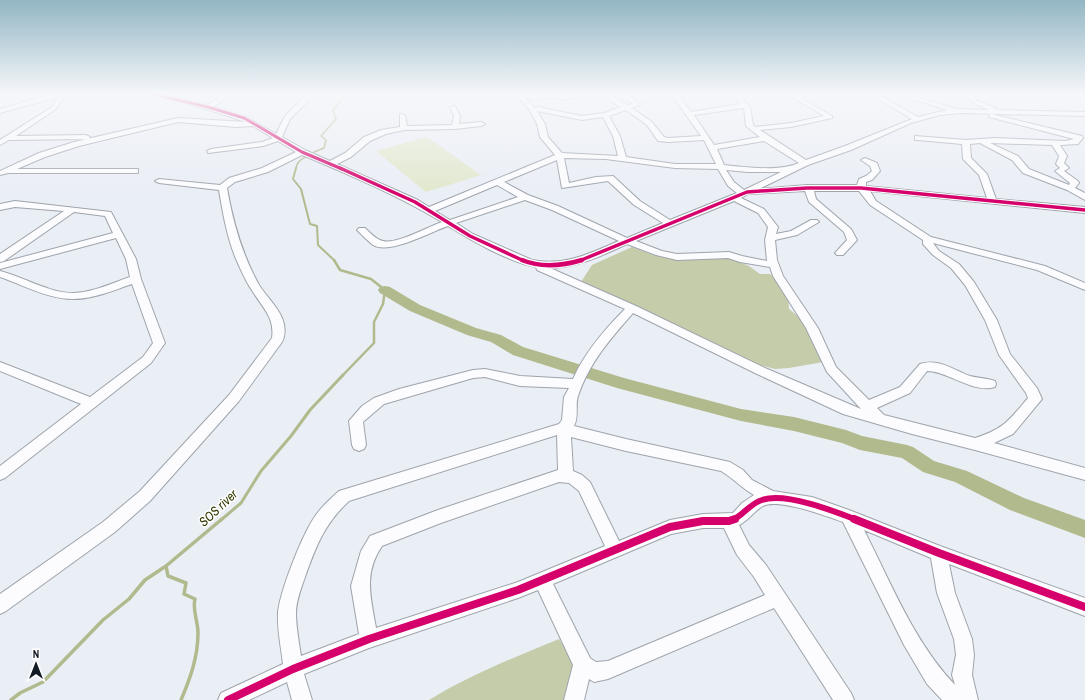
<svg xmlns="http://www.w3.org/2000/svg" width="1085" height="700" viewBox="0 0 1085 700" font-family="'Archivo Narrow',sans-serif">
<rect width="100%" height="100%" fill="#eaeef5"/>
<path fill="#e1e8cd" d="M 427,137 L 481,175 L 426,192 L 376,151 Z"/>
<path fill="#c5ccaa" d="M 632,247 L 653,255 L 672,259 L 730,258 L 749,266 L 760,274 L 770,274 L 784,287 L 788,295 L 789,309 L 804,321 L 823,362 L 789,368 L 775,369 L 752,363 L 641,308 L 581,282 L 592,265 Z
M 559,639 L 574,663 L 569,700 L 429,700 C 470,675 515,657 559,639 Z"/>
<g fill="none" stroke-linecap="round" stroke-linejoin="round">
<path stroke="#b1ba8d" stroke-width="1.5" d="M 314,152 L 324,148 L 326,140 L 321,136 L 336,119 L 333,111 L 345,94
M 296,169 C 296,162 302,159 307,156"/>
<path stroke="#b1ba8d" stroke-width="2" d="M 296,168 L 293,179 L 301,189 L 310,224 L 317,226 L 318,245 L 335,261"/>
<path stroke="#b1ba8d" stroke-width="2.5" d="M 334,260 L 340,270 L 371,279 L 385,290 L 383,304 L 374,322 L 374,343 L 342,376"/>
<path stroke="#b1ba8d" stroke-width="3" d="M 221,520 L 241,503 L 261,471 L 291,436 L 310,410 L 343,375"/>
<path stroke="#b1ba8d" stroke-width="3.5" d="M 166,566 L 168,576 L 186,583 L 184,594 L 195,599 C 192,610 198,621 198,633 C 198,657 190,679 181,700
M 11,700 L 20,693 L 43,682 L 103,620 L 129,599 L 145,580 L 166,566 L 222,519"/>
<path fill="#b1ba8d" fill-rule="evenodd" d="M 385,286 L 390,287 L 420,305 L 476,328 L 501,335 L 523,347 L 624,378 L 741,409 L 794,417 L 846,430 L 862,436 L 907,445 L 913,447 L 934,461 L 967,471 L 1024,498 L 1085,520 L 1085,538 L 1010,510 L 955,482 L 923,472 L 902,458 L 860,450 L 842,443 L 794,431 L 741,421 L 617,388 L 513,355 L 491,342 L 467,335 L 410,311 L 380,293 L 378,290 L 380,287 Z"/>
<g stroke="#9ea4ac" stroke-width="2">
<path id="minor" d="M 52,94 L 66,94 L 56,109 L 16,136 L 86,135 L 90,137 L 89,139 L 9,140 L 0,145 L 0,140 L 52,107 L 58,97 L 0,113 L 0,109 Z
M 149,94 L 162,94 L 207,105 L 224,94 L 232,94 L 213,107 L 246,117 L 276,134 C 280,127 282,120 287,114 C 293,107 301,103 305,94 L 311,94 L 307,102 L 290,119 L 282,137 L 305,150 L 330,161 L 345,153 L 364,137 L 381,130 L 400,127 L 400,114 L 405,115 L 407,126 L 452,125 L 454,116 L 450,107 L 455,106 L 460,116 L 459,124 L 481,122 L 485,124 L 481,126 L 455,129 L 404,130 L 386,134 L 370,141 L 351,157 L 337,164 L 418,200 L 429,207 L 555,155 L 540,137 L 537,124 L 529,109 L 515,94 L 592,94 L 562,100 L 560,99 L 559,97 L 542,99 L 525,98 L 535,108 L 538,107 L 582,116 L 604,113 L 621,107 L 610,101 L 603,94 L 610,94 L 627,105 L 633,104 L 619,94 L 627,94 L 641,104 L 632,108 L 652,122 L 664,137 L 668,138 L 701,136 L 671,94 L 678,94 L 691,112 L 740,104 L 731,94 L 738,94 L 750,107 L 753,125 L 755,127 L 791,123 L 824,116 L 787,94 L 816,94 L 801,98 L 832,116 L 832,118 L 791,127 L 760,130 L 806,160 L 845,146 L 912,119 L 869,94 L 878,94 L 918,117 L 947,110 L 897,94 L 908,94 L 956,109 L 989,110 L 972,102 L 965,94 L 972,94 L 976,100 L 995,108 L 996,110 L 1085,112 L 1085,116 L 961,113 L 940,115 L 911,123 L 851,150 L 808,165 L 759,189 L 807,185 L 857,185 L 859,179 L 866,176 L 872,171 L 870,166 L 861,160 L 865,158 L 877,163 L 880,171 L 872,180 L 866,182 L 866,186 L 987,198 L 979,175 L 963,159 L 962,144 L 918,140 L 915,140 L 915,136 L 966,140 L 995,138 L 1066,141 L 1074,139 L 989,117 L 989,115 L 991,114 L 1082,136 L 1083,138 L 1078,144 L 1060,145 L 1067,156 L 1064,163 L 1069,168 L 1064,171 L 1078,181 L 1079,183 L 1075,188 L 1085,193 L 1085,200 L 1067,190 L 1023,173 L 1012,160 L 980,143 L 970,144 L 971,158 L 987,174 L 996,199 L 1085,207 L 1085,213 L 870,191 L 876,201 L 931,237 L 1045,266 L 1085,283 L 1085,290 L 1037,270 L 933,243 L 939,251 L 959,264 L 974,282 L 997,320 L 1010,354 L 1037,388 L 1042,399 L 1013,434 L 994,443 L 1085,468 L 1085,480 L 975,450 L 912,434 L 843,414 L 757,374 L 633,313 C 611,338 589,363 578,396 C 575,405 579,417 574,426 L 626,439 L 730,462 L 743,470 L 752,480 L 773,491 L 812,497 L 849,510 L 940,546 L 1085,598 L 1085,616 L 949,564 L 955,593 L 972,639 L 974,655 L 972,675 L 978,700 L 942,700 L 927,684 L 904,645 L 843,522 C 826,516 779,498 763,506 C 754,511 748,521 739,525 L 749,545 L 766,565 L 851,693 L 854,700 L 833,700 L 774,608 L 608,679 L 594,682 L 589,679 L 584,700 L 564,700 L 573,665 L 538,590 L 518,598 L 369,648 L 304,674 L 312,700 L 292,700 L 287,682 L 249,700 L 218,700 L 221,693 L 283,664 C 281,647 277,629 278,612 C 281,589 300,541 312,521 C 319,509 329,500 339,491 L 559,424 L 562,420 L 564,397 L 569,388 L 520,386 L 485,377 L 473,378 L 384,404 L 363,422 L 366,445 L 364,449 L 359,451 L 354,449 L 352,445 L 349,421 L 362,406 L 374,398 L 399,389 L 473,370 L 485,369 L 520,376 L 573,379 C 585,352 604,330 625,309 L 537,270 L 536,267 C 511,263 470,240 448,226 C 430,232 390,255 373,245 C 368,241 363,236 359,232 L 357,230 L 359,228 L 365,228 C 369,232 375,238 380,240 C 393,247 427,227 442,222 C 397,195 350,175 302,155 L 268,172 L 235,182 L 227,188 C 233,223 242,254 259,285 C 266,296 277,306 282,318 C 285,325 286,335 282,342 L 239,401 L 150,501 L 115,532 L 6,611 L 0,614 L 0,594 L 103,522 L 140,491 L 229,395 L 272,338 C 275,318 263,308 253,292 C 246,282 241,270 236,259 C 227,237 223,214 219,190 L 159,183 L 155,181 L 159,179 L 220,185 L 229,178 L 262,168 L 296,152 L 278,141 L 263,146 L 208,153 L 207,151 L 211,149 L 262,142 L 273,138 L 253,126 L 236,127 L 178,122 L 79,146 L 45,157 L 17,169 L 138,169 L 138,173 L 8,173 L 0,175 L 0,171 L 39,153 L 74,142 L 178,118 L 246,122 L 206,109 ZM 744,108 L 746,126 L 760,137 L 714,145 L 694,115 ZM 626,110 L 647,125 L 658,141 L 668,142 L 704,140 L 716,164 L 675,164 L 626,157 L 620,136 L 609,116 ZM 537,111 L 582,120 L 603,117 L 613,136 L 618,156 L 562,153 L 548,137 L 545,124 ZM 764,141 L 799,163 C 780,172 745,167 724,165 L 717,149 ZM 990,143 L 1052,145 L 1059,156 L 1056,164 L 1060,168 L 1055,171 L 1070,183 L 1069,185 L 1029,169 L 1018,156 ZM 564,158 L 606,159 L 675,168 L 718,169 L 728,186 L 737,193 L 670,220 L 640,201 L 613,176 L 596,177 L 569,183 ZM 557,160 L 562,188 L 608,181 L 634,205 L 663,223 L 627,238 L 558,206 L 528,195 L 504,182 ZM 726,170 L 748,172 L 781,172 L 744,190 L 734,182 ZM 497,185 L 518,197 L 450,220 L 435,211 ZM 805,191 L 809,202 L 844,232 L 847,240 L 835,253 L 837,255 L 843,255 L 857,240 L 851,229 L 816,199 L 814,191 L 859,191 L 870,205 L 923,240 L 923,244 L 933,255 L 951,268 L 965,285 L 985,320 L 999,355 L 1026,393 L 1028,398 C 1009,420 1004,429 975,438 L 884,415 L 877,408 L 910,393 L 927,371 C 948,371 973,394 995,387 L 996,384 L 995,381 C 987,378 978,378 970,376 C 953,370 939,358 920,364 L 900,387 L 869,400 L 836,367 L 818,328 L 783,276 L 777,260 L 775,240 L 797,235 L 819,222 L 817,220 L 811,220 L 791,231 L 776,234 L 778,227 L 764,209 L 741,198 L 748,194 ZM 525,200 L 552,210 L 619,241 C 590,253 564,267 532,260 L 473,234 L 456,223 ZM 734,201 L 758,213 L 768,227 L 765,240 L 767,261 L 742,256 L 729,252 L 677,254 L 662,251 L 636,241 ZM 627,244 L 656,255 L 677,260 L 728,258 L 740,262 L 770,267 L 773,276 L 806,328 L 827,372 L 861,409 L 765,368 L 636,306 L 550,268 C 578,268 603,255 627,244 ZM 557,435 L 558,470 L 438,510 L 370,536 L 361,551 L 351,586 L 359,634 L 301,656 C 299,642 296,627 296,613 C 296,601 301,589 305,577 C 316,546 325,523 349,501 ZM 571,437 L 626,451 L 721,471 C 734,479 742,488 754,495 L 742,503 L 733,513 L 703,514 L 670,520 L 619,541 L 590,482 L 582,475 L 573,471 ZM 559,482 L 569,483 L 579,491 L 605,546 L 518,582 L 376,628 C 371,598 363,574 382,546 L 441,523 ZM 703,528 L 724,528 L 737,555 L 754,577 L 765,595 L 608,661 L 596,662 L 590,658 L 553,584 L 671,534 ZM 864,530 L 931,558 L 937,593 L 954,639 L 956,655 L 952,675 L 955,685 C 914,642 891,583 864,530 Z
M 15,201 L 111,212 L 136,259 L 141,279 L 165,343 L 151,363 L 5,478 L 0,480 L 0,466 L 81,404 L 0,371 L 0,362 L 90,397 L 143,357 L 153,343 L 132,284 C 114,290 94,299 73,299 C 48,299 23,285 0,277 L 0,271 C 24,277 48,293 74,293 C 94,292 112,283 130,277 L 126,259 L 116,238 L 0,269 L 0,263 L 113,233 L 105,216 L 74,212 L 4,261 L 0,262 L 0,254 L 64,211 L 15,207 L 0,210 L 0,204 Z"/>
</g>
<use href="#minor" fill="#fcfcfe" fill-rule="evenodd"/>
<g stroke="#fff" stroke-width="4.5">
<path id="cycleway-far4" d="M 152,94 L 208,107 L 244,118 L 302,152 L 342,169"/>
</g>
<g stroke="#fff" stroke-width="5.5">
<path id="cycleway-far3" d="M 340,168 L 415,202 L 470,236 L 524,261
M 579,261 L 747,192 L 807,188 L 861,188 L 1085,210"/>
</g>
<g stroke="#fff" stroke-width="7">
<path id="cycleway-far2" d="M 522,260 C 541,268 562,266 582,260"/>
</g>
<g stroke="#fff" stroke-width="8">
<path id="cycleway-far1" d="M 732,520 C 743,516 749,504 762,500 C 785,492 834,511 857,520"/>
</g>
<g stroke="#fff" stroke-width="10">
<path id="cycleway" d="M 854,519 L 939,553 L 1085,607
M 228,700 L 293,669 L 369,639 L 518,590 L 670,527 L 703,521 L 729,521 L 735,519"/>
</g>
<use href="#cycleway-far4" stroke="#d6006c" stroke-width="3"/>
<use href="#cycleway-far3" stroke="#d6006c" stroke-width="3.5"/>
<use href="#cycleway-far2" stroke="#d6006c" stroke-width="4.5"/>
<use href="#cycleway-far1" stroke="#d6006c" stroke-width="6"/>
<use href="#cycleway" stroke="#d6006c" stroke-width="8"/>
</g>
<linearGradient id="sky" x2="0" y2="1"><stop stop-color="#92b6c4"/><stop offset="0.49" stop-color="#f6f7fa"/><stop offset="1" stop-color="#f6f7fa" stop-opacity="0"/></linearGradient>
<rect width="1085" height="192" fill="url(#sky)"/>
<g text-anchor="middle" dominant-baseline="central" stroke-width="3" stroke-linejoin="round" paint-order="stroke">
<g font-size="13" font-style="italic" fill="#333903" stroke="#fff">
<text transform="translate(218 508) rotate(-43)">SOS river</text>
</g>
</g>
<g transform="translate(36 664)" stroke="#ffffff" stroke-width="3" paint-order="stroke">
<path d="M0-3L7 15L0 10L-7 15Z" fill="#131a25"/>
<text y="-6" font-size="11" font-weight="bold" text-anchor="middle" fill="#131a25">N</text>
</g>
</svg>
